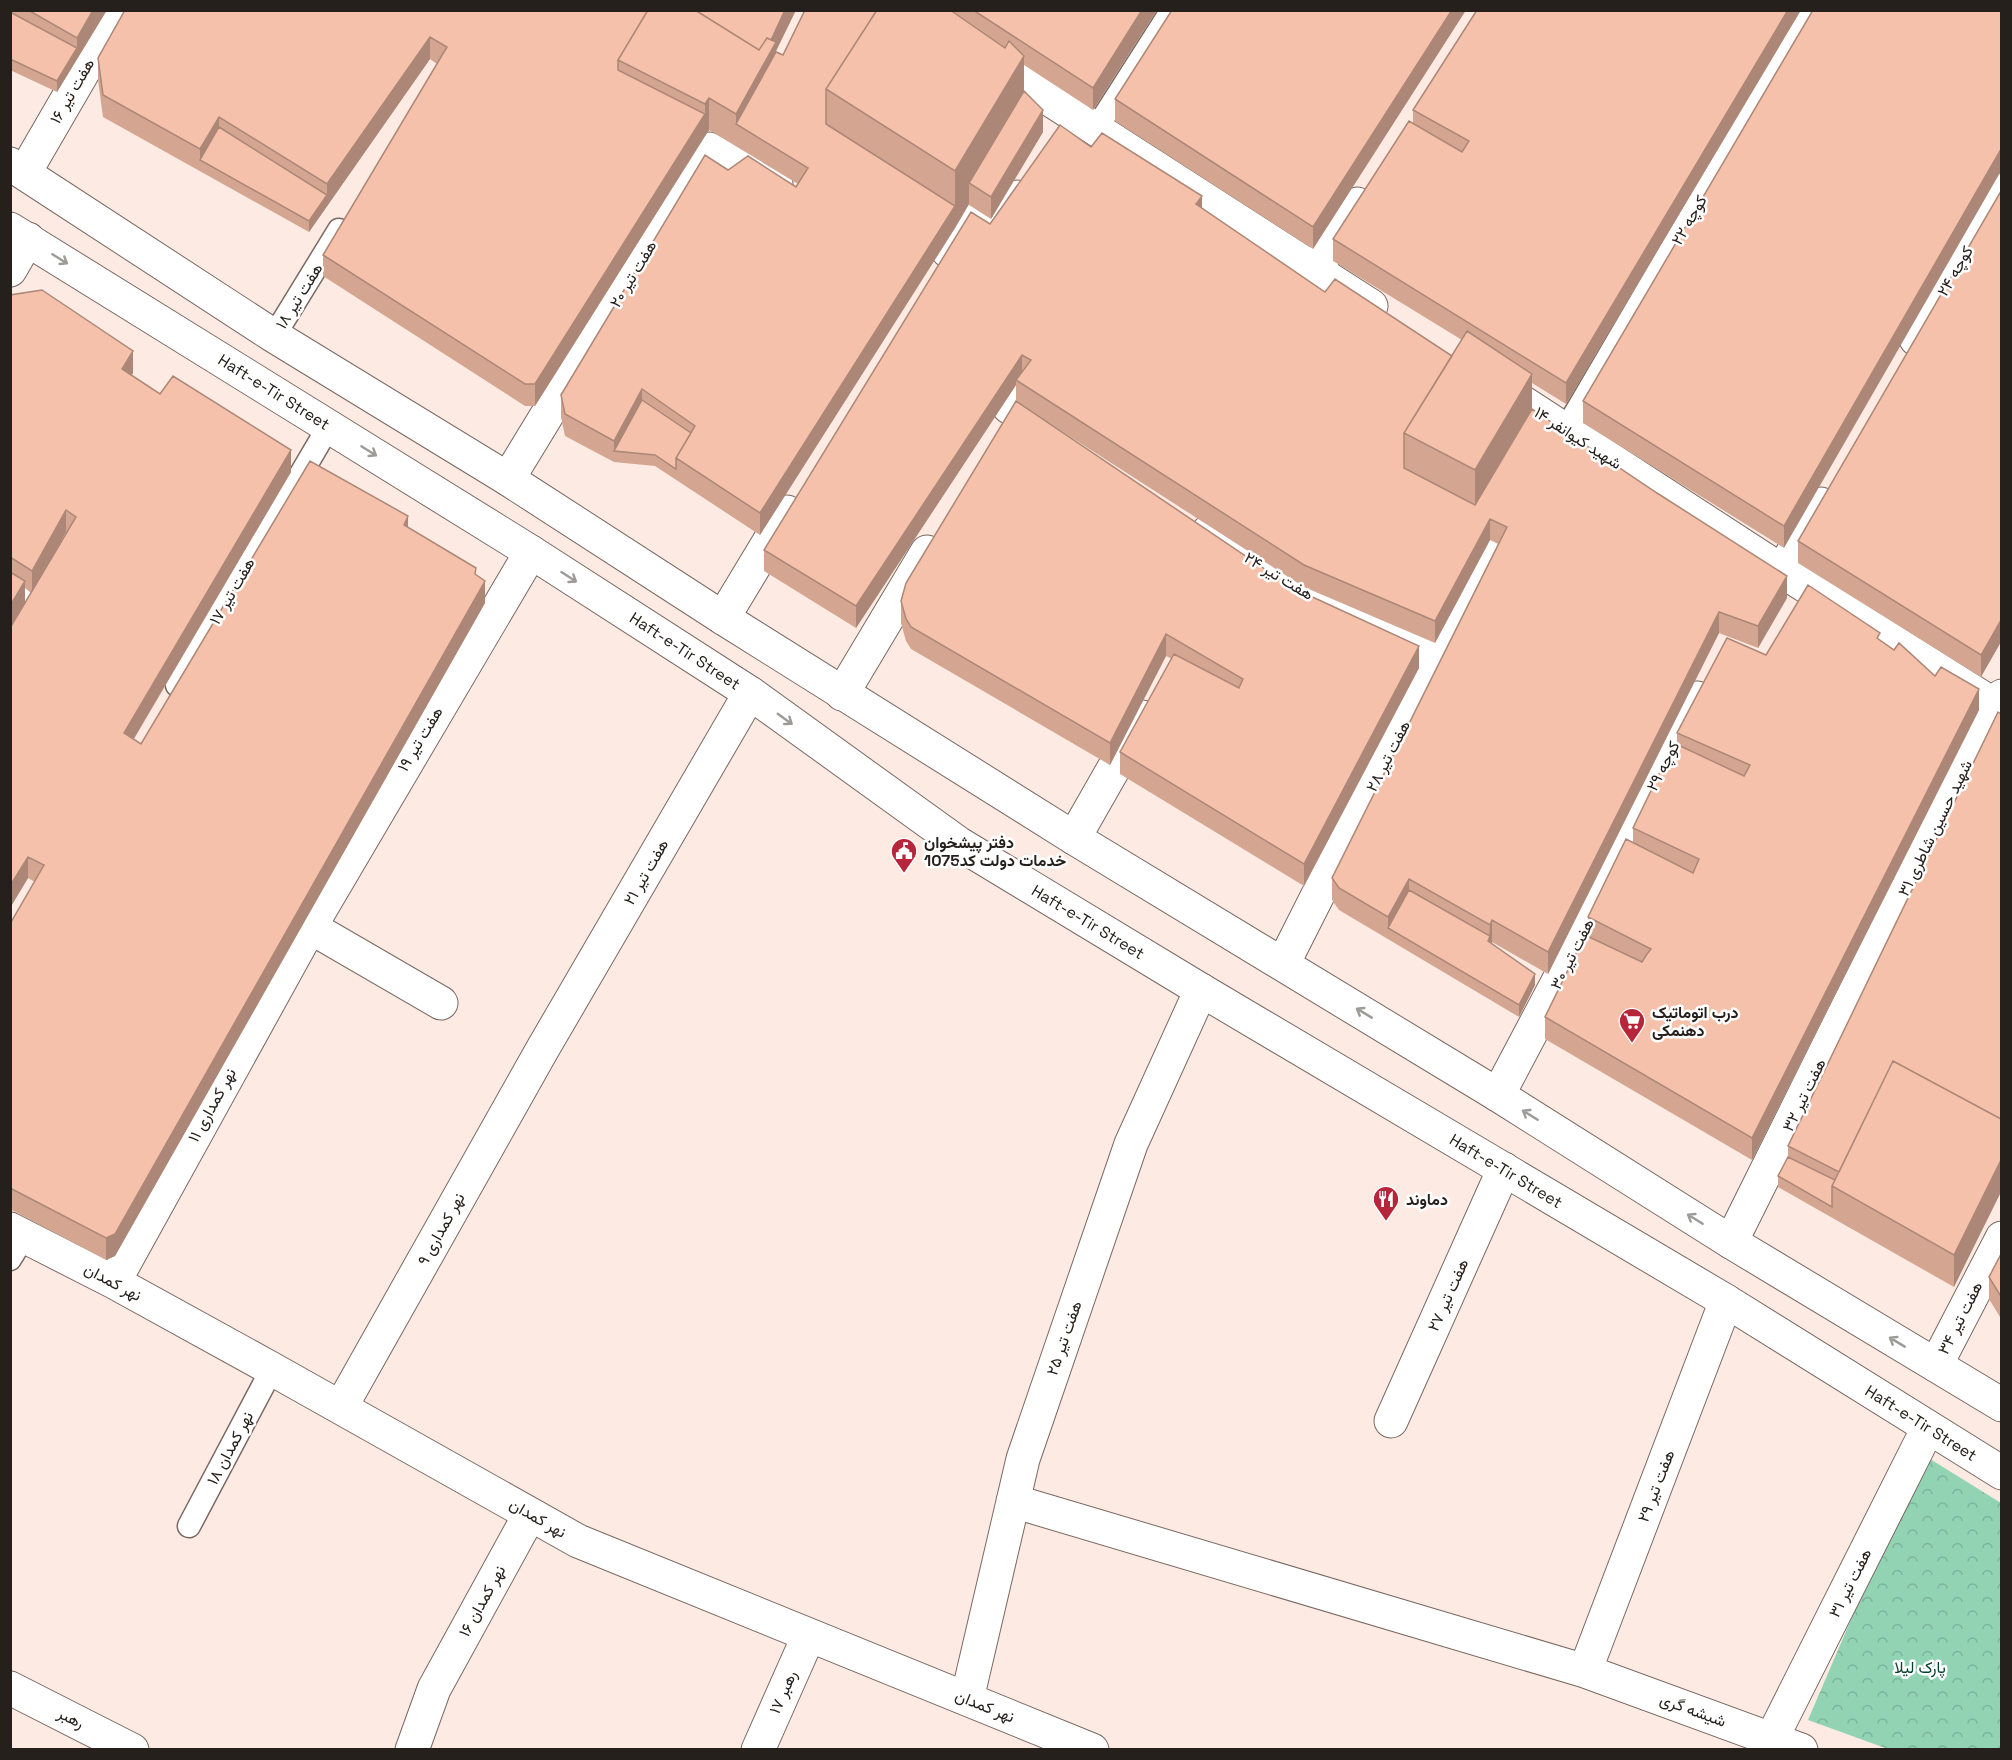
<svg xmlns="http://www.w3.org/2000/svg" width="2012" height="1760" viewBox="0 0 2012 1760" font-family="'Space Grotesk',Vazirmatn,sans-serif">
<defs>
<pattern id="park-crowns" width="20" height="18" patternUnits="userSpaceOnUse" patternTransform="scale(1.5)"><rect width="20" height="18" fill="#91d3b3"/><path d="M2 6a3 3 0 1 1 6 0M12 15a3 3 0 1 1 6 0" fill="none" stroke="#7db59a"/></pattern>
</defs>
<rect width="100%" height="100%" fill="#fdeae2"/>
<path fill="url(#park-crowns)" d="M 1922,1454 L 2001,1503 L 2001,1749 L 1888,1749 L 1808,1720 Z"/>
<g fill="none" stroke-linecap="round" stroke-linejoin="round">
<g stroke="#796962" stroke-width="25">
<path id="lane" d="M 1096,129 L 1172,10
M 274,336 L 339,230
M 1566,429 L 1811,10
M 177,685 L 329,426
M 10,1259 L 24,1236
M 189,1526 L 272,1369"/>
</g>
<g stroke="#796962" stroke-width="35">
<path id="street" d="M 911,10 L 1371,306
M 25,172 L 119,10
M 948,251 L 972,212 L 997,229 L 1017,197
M 10,270 L 28,239
M 1315,270 L 1357,204
M 1916,339 L 2002,190
M 1493,383 L 1782,571 L 2002,710
M 1013,409 L 1009,407 L 1024,382
M 508,479 L 709,149 L 776,184
M 1208,532 L 1304,593 L 1438,657
M 1782,571 L 1821,504
M 10,586 L 33,601
M 723,618 L 787,512
M 842,694 L 927,552
M 1074,838 L 1143,717
M 310,927 L 441,1003
M 1283,964 L 1438,657 L 1497,551
M 1498,1095 L 1579,942 L 1640,811 L 1697,698
M 10,1229 L 114,1282 L 272,1369 L 578,1541 L 1092,1750
M 1731,1242 L 2002,696
M 114,1282 L 310,927 L 531,552
M 1936,1365 L 2002,1238
M 341,1407 L 542,1050 L 750,693
M 1391,1421 L 1504,1169
M 1013,1501 L 1585,1671 L 1801,1750
M 1585,1671 L 1726,1301
M 10,1688 L 132,1750
M 967,1699 L 1023,1459 L 1131,1144 L 1201,990
M 1772,1738 L 1928,1428
M 412,1750 L 434,1689 L 530,1514
M 758,1750 L 809,1635"/>
</g>
<g stroke="#796962" stroke-width="35">
<path id="secondary" d="M 10,164 L 274,336 L 508,479 L 723,618 L 1074,838 L 1498,1095 L 1731,1242 L 2002,1405
M 10,229 L 531,552 L 750,693 L 958,843 L 1201,990 L 1726,1301 L 2002,1473"/>
</g>
<use href="#lane" stroke="#fff" stroke-width="22"/>
<use href="#street" stroke="#fff" stroke-width="33"/>
<use href="#secondary" stroke="#fff" stroke-width="33"/>
</g>
<path fill="#d4a692" fill-rule="evenodd" d="M 10,10 L 107,10 L 57,92 L 10,70 Z
M 125,10 L 796,10 L 776,51 L 783,55 L 805,10 L 1157,10 L 1093,110 L 1024,65 L 1024,91 L 1043,132 L 991,219 L 969,205 L 969,204 L 955,228 L 760,535 L 655,466 L 614,462 L 565,436 L 561,417 L 561,395 L 728,170 L 796,187 L 798,184 L 709,130 L 535,406 L 525,406 L 323,276 L 323,255 L 437,64 L 430,59 L 309,232 L 103,117 L 98,80 L 98,58 Z
M 1466,10 L 1313,249 L 1115,121 L 1115,99 Z
M 1477,10 L 1801,10 L 1566,404 L 1532,383 L 1532,409 L 1787,598 L 1758,648 L 1719,633 L 1548,974 L 1492,942 L 1492,943 L 1535,985 L 1519,1017 L 1339,910 L 1332,900 L 1332,878 L 1498,544 L 1490,540 L 1435,643 L 1304,587 L 1035,414 L 1293,588 L 1419,668 L 1304,886 L 1120,774 L 1120,752 L 1172,659 L 1166,656 L 1110,765 L 911,649 L 906,641 L 901,623 L 901,601 L 1016,401 L 1016,385 L 856,628 L 764,571 L 764,550 L 1091,147 L 1202,208 L 1325,292 L 1452,356 L 1462,340 L 1333,261 L 1333,239 L 1413,123 L 1413,110 Z
M 1813,10 L 1784,548 L 1583,423 L 1583,401 Z
M 2001,191 L 1981,677 L 1798,563 L 1798,541 Z
M 10,295 L 133,373 L 131,375 L 160,394 L 291,472 L 134,739 L 141,744 L 408,528 L 476,574 L 485,603 L 115,1256 L 106,1260 L 10,1209 L 10,924 L 35,882 L 28,878 L 10,908 L 10,628 L 31,593 L 25,588 L 25,603 L 10,627 ZM 66,532 L 67,532 L 41,577 Z
M 1880,640 L 1935,676 L 1979,710 L 1752,1160 L 1545,1039 L 1545,1017 L 1588,936 L 1588,917 L 1633,843 L 1633,828 L 1677,745 L 1677,733 L 1766,655 Z
M 1998,712 L 1954,1287 L 1778,1187 L 1778,1176 L 1788,1157 L 1788,1146 Z
M 2001,1254 L 2001,1318 L 2000,1317 L 1989,1299 L 1989,1277 Z"/>
<path fill="#ac8777" d="M 93,10 L 107,10 L 57,92 L 57,81 L 77,49 L 77,38 Z
M 785,10 L 796,10 L 776,51 L 776,74 L 736,124 L 736,114 Z
M 1142,10 L 1157,10 L 1093,110 L 1093,88 Z
M 1452,10 L 1466,10 L 1313,249 L 1313,227 Z
M 1788,10 L 1801,10 L 1566,404 L 1566,383 Z
M 430,37 L 430,59 L 309,232 L 309,221 L 327,195 L 327,184 Z
M 1024,56 L 1024,112 L 969,183 L 969,204 L 955,228 L 955,171 Z
M 709,98 L 709,130 L 705,136 L 705,104 Z
M 1043,110 L 1043,132 L 991,219 L 991,197 Z
M 705,114 L 705,136 L 535,406 L 535,384 Z
M 219,117 L 219,138 L 200,160 L 200,171 L 200,149 Z
M 2001,149 L 2001,171 L 1784,548 L 1784,526 Z
M 1202,196 L 1202,218 L 1196,204 Z
M 955,206 L 955,228 L 760,535 L 760,513 Z
M 133,351 L 133,373 L 122,391 L 122,369 Z
M 1022,355 L 1022,377 L 1016,380 L 1016,385 L 856,628 L 856,606 Z
M 1532,374 L 1532,431 L 1475,527 L 1475,470 Z
M 642,389 L 642,411 L 614,451 L 614,441 Z
M 291,450 L 291,472 L 124,755 L 124,733 Z
M 66,510 L 66,532 L 32,593 L 32,571 Z
M 408,516 L 408,538 L 404,525 Z
M 1490,519 L 1490,540 L 1435,643 L 1435,621 Z
M 1787,576 L 1787,598 L 1758,648 L 1758,626 Z
M 25,581 L 25,603 L 10,627 L 10,606 Z
M 485,581 L 485,603 L 115,1256 L 106,1260 L 106,1238 Z
M 1719,612 L 1719,633 L 1548,974 L 1548,952 Z
M 2001,620 L 2001,642 L 1981,677 L 1981,655 Z
M 1166,634 L 1166,656 L 1110,765 L 1110,743 Z
M 1419,646 L 1419,668 L 1304,886 L 1304,864 Z
M 1979,689 L 1979,710 L 1752,1160 L 1752,1138 Z
M 28,857 L 28,878 L 10,908 L 10,886 Z
M 1409,879 L 1409,901 L 1388,928 L 1388,917 Z
M 1492,920 L 1492,942 L 1488,952 L 1490,925 Z
M 1535,974 L 1535,985 L 1519,1017 L 1519,1005 Z
M 2001,1160 L 2001,1192 L 1954,1287 L 1954,1255 Z"/>
<path fill="#f6c1aa" stroke="#ac8777" stroke-width="1.5" d="M 28,10 L 93,10 L 77,38 Z
M 125,10 L 648,10 L 618,60 L 618,70 L 705,114 L 535,384 L 525,384 L 323,255 L 447,47 L 430,37 L 327,184 L 219,117 L 200,149 L 103,95 L 98,58 Z
M 648,10 L 695,10 L 759,50 L 767,38 L 776,42 L 736,114 L 709,98 L 705,104 L 618,60 Z
M 695,10 L 785,10 L 771,40 L 767,38 L 759,50 Z
M 805,10 L 877,10 L 826,89 L 826,124 L 955,206 L 760,513 L 676,458 L 695,426 L 642,389 L 614,441 L 565,414 L 561,395 L 705,155 L 728,170 L 748,156 L 796,187 L 808,168 L 736,124 L 776,52 L 783,55 Z
M 877,10 L 950,10 L 1005,48 L 1009,41 L 1024,56 L 955,171 L 826,89 Z
M 973,10 L 1142,10 L 1093,88 Z
M 1172,10 L 1452,10 L 1313,227 L 1115,99 Z
M 1477,10 L 1788,10 L 1566,383 L 1333,239 L 1409,121 L 1462,152 L 1469,141 L 1413,110 Z
M 1813,10 L 2001,10 L 2001,149 L 1784,526 L 1583,401 Z
M 10,12 L 77,48 L 57,81 L 10,59 Z
M 1024,91 L 1043,110 L 991,197 L 969,183 Z
M 1060,125 L 1091,147 L 1102,133 L 1202,196 L 1196,204 L 1325,292 L 1335,279 L 1452,356 L 1404,433 L 1404,468 L 1475,505 L 1532,409 L 1657,493 L 1787,576 L 1758,626 L 1719,612 L 1548,952 L 1492,920 L 1490,925 L 1409,879 L 1388,917 L 1339,888 L 1332,878 L 1507,527 L 1490,519 L 1435,621 L 1304,565 L 1016,380 L 1031,360 L 1022,355 L 856,606 L 764,550 L 971,212 L 990,224 Z
M 219,127 L 327,195 L 309,221 L 200,160 Z
M 2001,191 L 2001,620 L 1981,655 L 1798,541 Z
M 42,290 L 133,351 L 122,369 L 160,394 L 173,376 L 291,450 L 124,733 L 141,744 L 310,461 L 408,516 L 404,525 L 476,568 L 475,574 L 485,581 L 115,1234 L 106,1238 L 10,1188 L 10,924 L 44,865 L 28,857 L 10,886 L 10,628 L 76,517 L 66,510 L 32,571 L 10,557 L 10,295 Z
M 1467,331 L 1532,374 L 1475,470 L 1404,433 Z
M 642,400 L 691,433 L 676,458 L 676,469 L 655,455 L 614,451 Z
M 1016,401 L 1293,588 L 1419,646 L 1304,864 L 1120,752 L 1174,654 L 1239,688 L 1243,679 L 1166,634 L 1110,743 L 911,627 L 906,619 L 901,601 L 906,583 Z
M 10,572 L 25,581 L 10,606 Z
M 1808,585 L 1880,633 L 1877,638 L 1894,650 L 1899,643 L 1935,676 L 1941,667 L 1979,689 L 1752,1138 L 1545,1017 L 1585,935 L 1642,962 L 1647,954 L 1651,949 L 1588,917 L 1626,839 L 1693,873 L 1699,859 L 1633,828 L 1674,743 L 1744,776 L 1750,765 L 1677,733 L 1727,638 L 1766,655 Z
M 1998,712 L 2001,714 L 2001,1119 L 1893,1061 L 1839,1172 L 1788,1146 Z
M 1409,890 L 1490,936 L 1488,941 L 1535,974 L 1519,1005 L 1388,928 Z
M 1893,1061 L 2001,1119 L 2001,1160 L 1954,1255 L 1832,1186 Z
M 1788,1157 L 1835,1180 L 1832,1186 L 1832,1207 L 1778,1176 Z
M 2001,1254 L 2001,1296 L 2000,1295 L 1989,1277 Z"/>
<defs><path id="oneway-shaft" d="M-6 0H5M1.5-3L5.5 0L1.5 3" fill="none" stroke-width="1.6" stroke-linecap="round" stroke-linejoin="round" transform="scale(1.5)"/></defs>
<g stroke="#9d9b99">
<use href="#oneway-shaft" transform="translate(60 259) rotate(32)"/>
<use href="#oneway-shaft" transform="translate(369 451) rotate(32)"/>
<use href="#oneway-shaft" transform="translate(569 577) rotate(33)"/>
<use href="#oneway-shaft" transform="translate(785 719) rotate(36)"/>
<use href="#oneway-shaft" transform="translate(1364 1013) rotate(-149)"/>
<use href="#oneway-shaft" transform="translate(1530 1115) rotate(-148)"/>
<use href="#oneway-shaft" transform="translate(1695 1219) rotate(-148)"/>
<use href="#oneway-shaft" transform="translate(1897 1342) rotate(-149)"/>
</g>
<defs>
<g id="civic-pin" transform="scale(1.35)"><path d="M0 17L-7.5 6A9.5 9.5 0 1 1 7.5 6Z" fill="#b7253b" stroke="#fff"/><path d="M-.6-6.5H3V-4.5H.6V-3L4-1V1h2V6H-6V1h2V-1L-.6-3ZM-1.2 2.5V6h2.4V2.5Z" fill="#fff"/></g>
<g id="supermarket-pin" transform="scale(1.35)"><path d="M0 17L-7.5 6A9.5 9.5 0 1 1 7.5 6Z" fill="#b7253b" stroke="#fff"/><path d="M-6-5.5h2.5l.6 2H6L4.5 2H-2.5L-4.4-4H-6ZM-1.5 3.2a1.3 1.3 0 1 0 .1 0ZM3 3.2a1.3 1.3 0 1 0 .1 0Z" fill="#fff"/></g>
<g id="restaurant-pin" transform="scale(1.35)"><path d="M0 17L-7.5 6A9.5 9.5 0 1 1 7.5 6Z" fill="#b7253b" stroke="#fff"/><path d="M-5-6h1v4h1v-4h1v4h1v-4h1v5L-1.5 .5V6h-2V.5L-5-1ZM5-6V6H3V1.5H1.5Q1.5-4 5-6Z" fill="#fff"/></g>
</defs>
<g fill-rule="evenodd">
<use href="#civic-pin" x="904" y="851"/>
<use href="#supermarket-pin" x="1632" y="1021"/>
<use href="#restaurant-pin" x="1386" y="1199"/>
</g>
<g text-anchor="middle" dominant-baseline="central" stroke-width="5" stroke-linejoin="round" paint-order="stroke">
<g font-size="16" fill="#26201d" stroke="#fff">
<text transform="translate(72 91) rotate(-60)">هفت تیر ۱۶</text>
<text transform="translate(1689 220) rotate(-60)">کوچه ۲۲</text>
<text transform="translate(1955 271) rotate(-60)">کوچه ۲۴</text>
<text transform="translate(633 274) rotate(-59)">هفت تیر ۲۰</text>
<text transform="translate(299 296) rotate(-58)">هفت تیر ۱۸</text>
<text transform="translate(274 392) rotate(32)">Haft-e-Tir Street</text>
<text transform="translate(1578 438) rotate(33)">شهید کیوانفر ۱۴</text>
<text transform="translate(1279 576) rotate(31)">هفت تیر ۲۴</text>
<text transform="translate(232 591) rotate(-60)">هفت تیر ۱۷</text>
<text transform="translate(685 651) rotate(33)">Haft-e-Tir Street</text>
<text transform="translate(420 739) rotate(-59)">هفت تیر ۱۹</text>
<text transform="translate(1388 756) rotate(-63)">هفت تیر ۲۸</text>
<text transform="translate(1663 766) rotate(-63)">کوچه ۲۹</text>
<text transform="translate(1935 828) rotate(-64)">شهید حسین شاطری ۳۱</text>
<text transform="translate(646 872) rotate(-60)">هفت تیر ۲۱</text>
<text transform="translate(1088 922) rotate(31)">Haft-e-Tir Street</text>
<text transform="translate(1572 954) rotate(-63)">هفت تیر ۳۰</text>
<text transform="translate(1804 1095) rotate(-64)">هفت تیر ۳۲</text>
<text transform="translate(212 1105) rotate(-61)">نهر کمداری ۱۱</text>
<text transform="translate(1506 1171) rotate(31)">Haft-e-Tir Street</text>
<text transform="translate(441 1229) rotate(-61)">نهر کمداری ۹</text>
<text transform="translate(113 1282) rotate(28)">نهر کمدان</text>
<text transform="translate(1448 1295) rotate(-66)">هفت تیر ۲۷</text>
<text transform="translate(1960 1318) rotate(-63)">هفت تیر ۳۴</text>
<text transform="translate(1064 1338) rotate(-71)">هفت تیر ۲۵</text>
<text transform="translate(1921 1423) rotate(32)">Haft-e-Tir Street</text>
<text transform="translate(230 1448) rotate(-62)">نهر کمدان ۱۸</text>
<text transform="translate(1656 1486) rotate(-69)">هفت تیر ۲۹</text>
<text transform="translate(538 1518) rotate(30)">نهر کمدان</text>
<text transform="translate(1850 1583) rotate(-63)">هفت تیر ۳۱</text>
<text transform="translate(482 1601) rotate(-61)">نهر کمدان ۱۶</text>
<text transform="translate(783 1692) rotate(-66)">رهبر ۱۷</text>
<text transform="translate(985 1706) rotate(22)">نهر کمدان</text>
<text transform="translate(1693 1710) rotate(20)">شیشه گری</text>
<text transform="translate(71 1718) rotate(27)">رهبر</text>
</g>
<g font-size="16" font-weight="bold" fill="#26201d" stroke="#fff" text-anchor="start">
<text x="924" y="842">دفتر پیشخوان<tspan x="924" dy="18">خدمات دولت کد1075</tspan></text>
<text x="1652" y="1012">درب اتوماتیک<tspan x="1652" dy="18">دهنمکی</tspan></text>
<text x="1406" y="1199">دماوند</text>
</g>
<g font-size="16" fill="#05422d" stroke="#fff">
<text x="1920" y="1667">پارک لیلا</text>
</g>
</g>
<rect width="2012" height="1760" fill="none" stroke="#26201d" stroke-width="24"/>
</svg>
